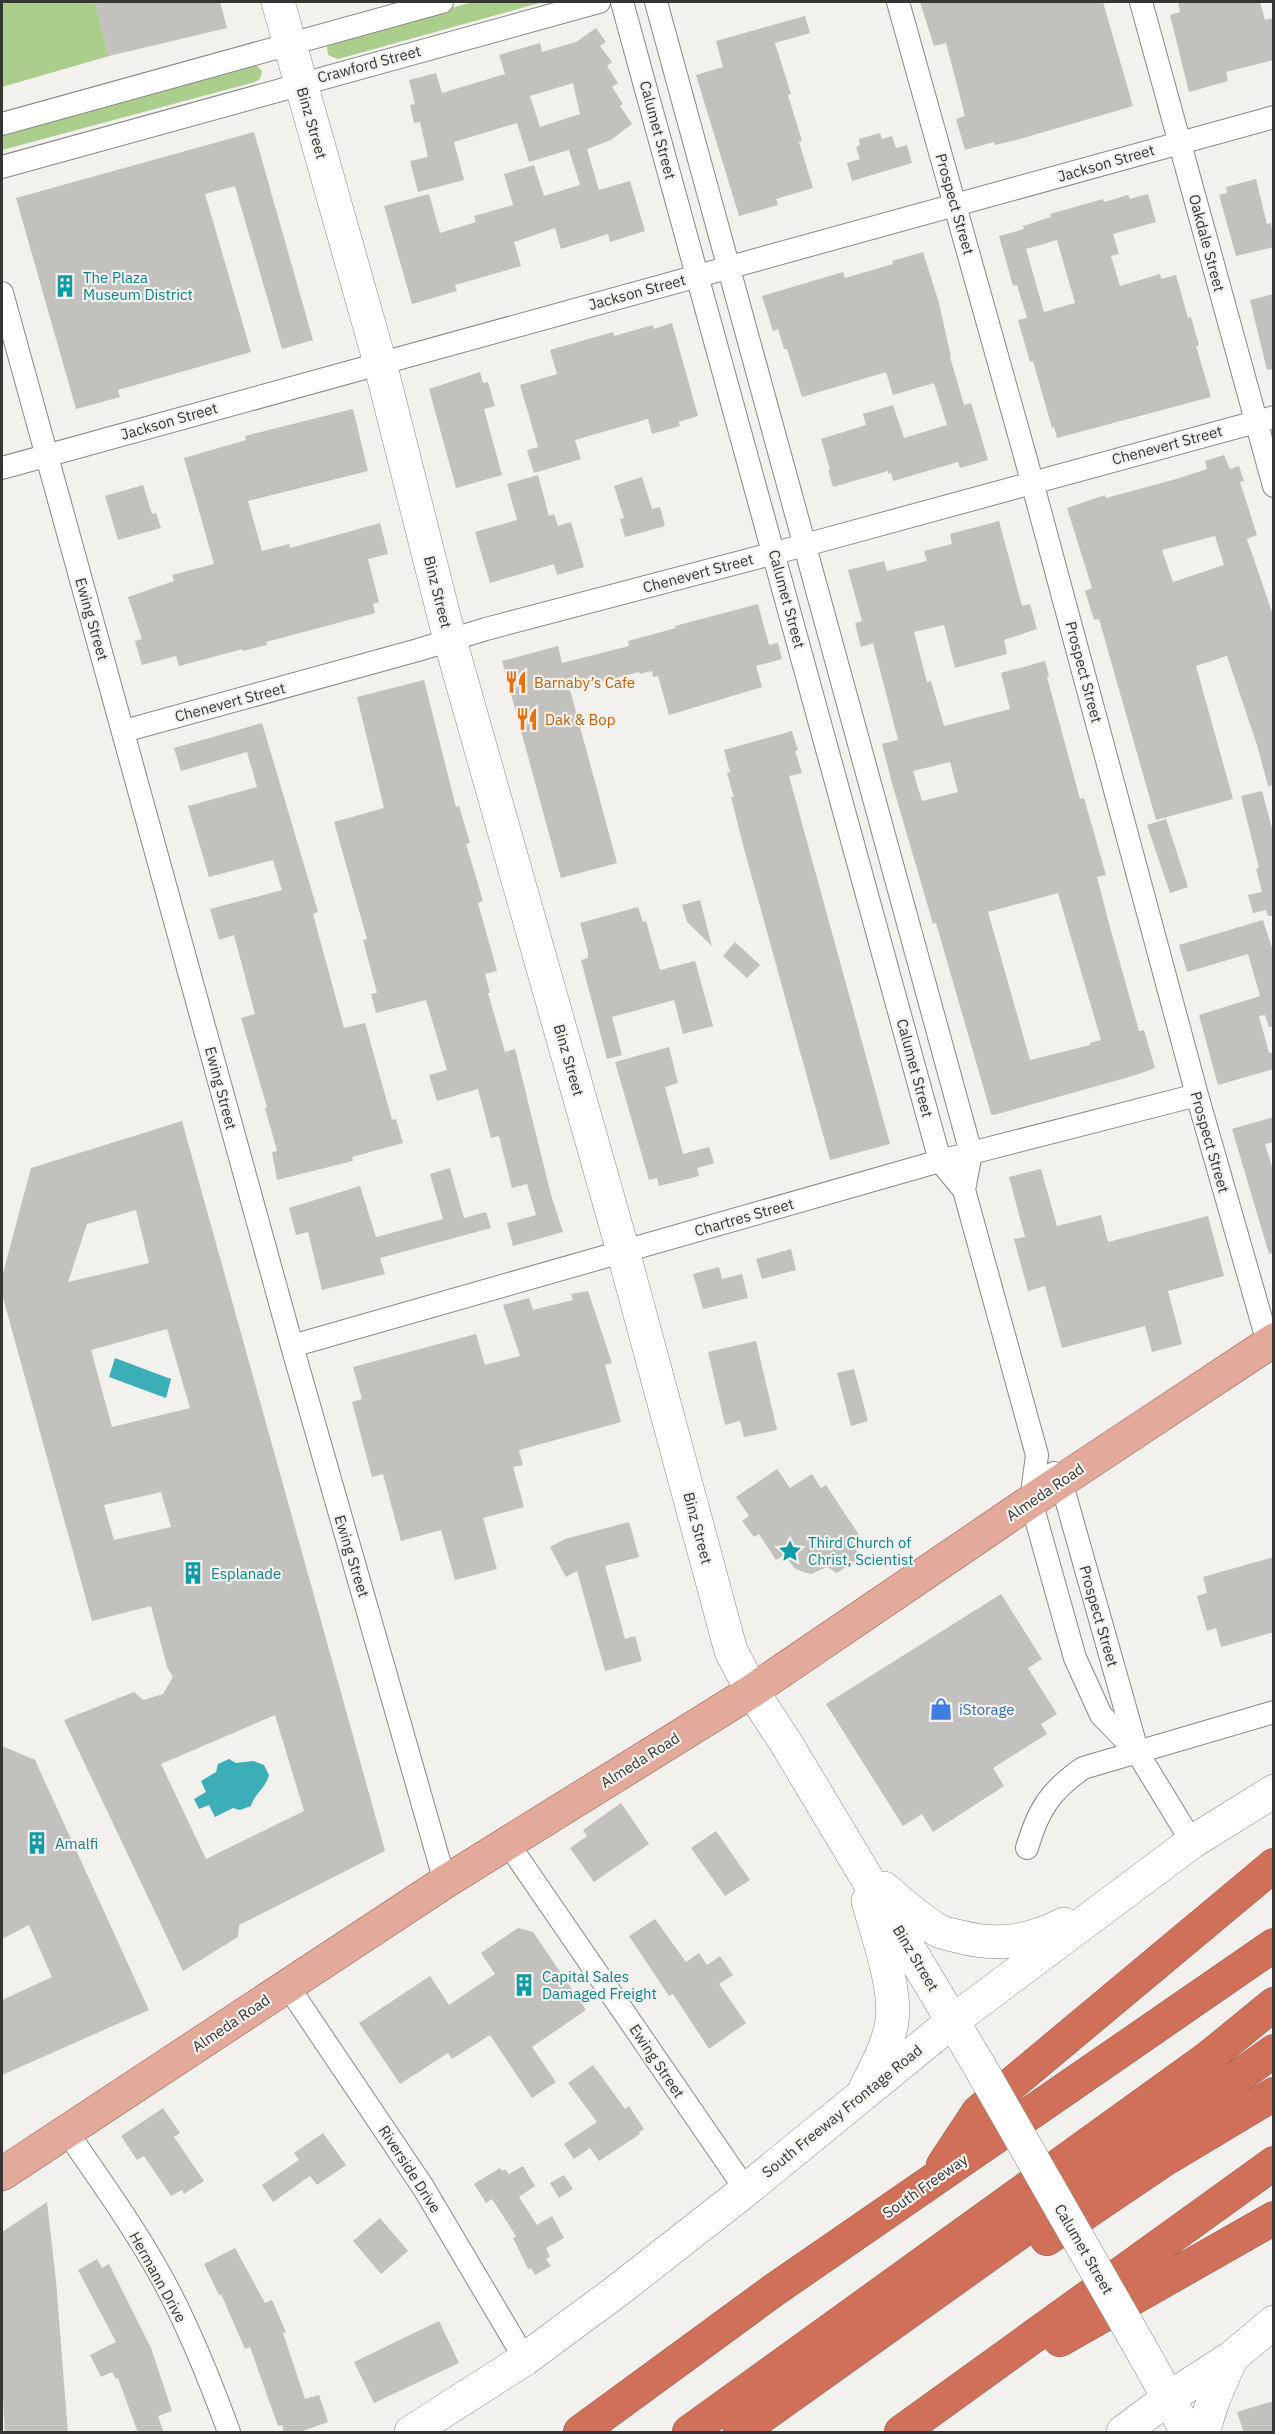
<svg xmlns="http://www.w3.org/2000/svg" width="1275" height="2434" viewBox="0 0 1275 2434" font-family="'IBM Plex Sans',sans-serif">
<rect width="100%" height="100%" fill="#f2f1ed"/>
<path fill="#acce8c" d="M 2,2 L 95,2 L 109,56 L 2,87 Z
M 473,2 L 543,2 L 338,59 L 328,55 L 327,46 L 333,40 Z
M 256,65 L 262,71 L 260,79 L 255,82 L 2,150 L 2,131 Z"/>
<path fill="#3baeb7" d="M 115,1358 L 171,1379 L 166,1398 L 109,1377 Z
M 229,1759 L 236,1763 L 253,1761 L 264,1765 L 269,1775 C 265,1789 255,1793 251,1806 L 240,1810 L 233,1808 L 215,1817 L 209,1805 L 199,1809 L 194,1799 L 206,1792 L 201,1781 L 216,1772 L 218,1764 Z"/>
<path fill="#c2c1be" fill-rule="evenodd" d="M 95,2 L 220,2 L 227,28 L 109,56 Z
M 920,2 L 1103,2 L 1133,106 L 1020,139 L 995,145 L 994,142 L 965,150 L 956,119 L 965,116 L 946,43 L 934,46 Z
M 1178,2 L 1260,2 L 1265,20 L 1274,18 L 1274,60 L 1226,72 L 1228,81 L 1189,92 L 1170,15 L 1180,12 Z
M 805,16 L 810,33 L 775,43 L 791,94 L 788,95 L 802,141 L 799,142 L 813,188 L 776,199 L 778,205 L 739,216 L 696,75 L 723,67 L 716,41 Z
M 596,28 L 606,42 L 600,46 L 612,62 L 607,66 L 618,83 L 612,87 L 623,104 L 620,106 L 632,124 L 611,140 L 587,149 L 599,190 L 630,181 L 645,231 L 610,242 L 608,234 L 561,249 L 555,228 L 514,242 L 521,266 L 455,285 L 457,291 L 412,304 L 384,206 L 429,194 L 440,233 L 476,222 L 474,216 L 513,205 L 504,174 L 534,165 L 544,196 L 580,185 L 569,150 L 529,162 L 517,123 L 454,142 L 464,180 L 418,192 L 410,161 L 428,157 L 420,122 L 414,123 L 410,105 L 415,104 L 409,80 L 436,73 L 442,93 L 505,74 L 499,55 L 540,43 L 542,52 L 576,42 ZM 573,83 L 580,114 L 540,127 L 530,96 Z
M 254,132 L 313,340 L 282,349 L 235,186 L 205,194 L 251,352 L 118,390 L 120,397 L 76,409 L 16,198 Z
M 880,133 L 882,139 L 892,136 L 896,148 L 907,145 L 912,163 L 852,181 L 847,163 L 860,159 L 856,147 L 860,145 L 859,139 Z
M 1256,179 L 1267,224 L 1271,223 L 1274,247 L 1236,256 L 1219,195 L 1227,193 L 1226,187 Z
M 1148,194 L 1156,222 L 1113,234 L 1119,254 L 1111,256 L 1120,286 L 1160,274 L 1161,279 L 1176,275 L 1188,318 L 1191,317 L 1199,345 L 1196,346 L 1211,397 L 1057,438 L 1054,427 L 1052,428 L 1033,361 L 1030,362 L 1018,320 L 1027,318 L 1017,285 L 1013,286 L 999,236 L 1024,229 L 1023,226 L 1051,217 L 1050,214 L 1103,199 L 1104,202 L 1128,195 L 1130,199 ZM 1057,240 L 1075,303 L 1044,312 L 1026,249 Z
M 923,252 L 939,303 L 951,357 L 950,357 L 964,405 L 971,403 L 988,460 L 960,468 L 958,462 L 893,481 L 891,473 L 888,474 L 888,471 L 833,487 L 828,470 L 830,469 L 821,439 L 866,425 L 863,414 L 893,405 L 904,438 L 947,425 L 934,383 L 893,395 L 886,372 L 802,397 L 787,349 L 784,349 L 778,329 L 773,331 L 762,296 L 843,272 L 845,278 L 893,264 L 892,261 Z
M 1274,294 L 1274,369 L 1267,370 L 1250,300 Z
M 672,323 L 698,416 L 679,422 L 680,426 L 652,434 L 648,419 L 575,440 L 581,459 L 534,473 L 527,450 L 538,447 L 520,385 L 557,374 L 550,350 L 613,332 L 614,336 L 653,325 L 654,329 Z
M 480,372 L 483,383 L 488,382 L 495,406 L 484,409 L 502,475 L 456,488 L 429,389 Z
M 353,409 L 368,471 L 248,501 L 262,551 L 289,544 L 290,548 L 380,523 L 388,554 L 368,559 L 379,602 L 373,604 L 375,613 L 266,642 L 267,645 L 243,651 L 243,649 L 179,666 L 176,656 L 142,665 L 135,641 L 142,639 L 128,597 L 174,581 L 172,575 L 214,564 L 184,458 L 246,440 L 245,436 Z
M 1224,455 L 1230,469 L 1239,466 L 1244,481 L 1240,482 L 1257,535 L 1247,539 L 1274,618 L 1274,785 L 1268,786 L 1257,745 L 1227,656 L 1196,666 L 1233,799 L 1156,820 L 1099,619 L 1094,620 L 1085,591 L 1092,588 L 1067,508 L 1105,495 L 1106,498 L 1180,478 L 1207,469 L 1205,461 ZM 1215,536 L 1224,565 L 1173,582 L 1162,550 Z
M 538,475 L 549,516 L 554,514 L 558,526 L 571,522 L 584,567 L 557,575 L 554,564 L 490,583 L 475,532 L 517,520 L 507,484 Z
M 642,477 L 652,509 L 660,507 L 665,526 L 625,537 L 620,519 L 624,518 L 614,486 Z
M 143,485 L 152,514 L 156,513 L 161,528 L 118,540 L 105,496 Z
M 999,521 L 1022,606 L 1030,604 L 1037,629 L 1004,640 L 1007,654 L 955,668 L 944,625 L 914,632 L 927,682 L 931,681 L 944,726 L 1010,709 L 1001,673 L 1045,661 L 1049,676 L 1047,677 L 1080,799 L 1084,798 L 1106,875 L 1097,877 L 1108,920 L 1139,1031 L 1144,1030 L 1155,1068 L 1136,1075 L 994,1115 L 991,1114 L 936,923 L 933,924 L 892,783 L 882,744 L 898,740 L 873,643 L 861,647 L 855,623 L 862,621 L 848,570 L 884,561 L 887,571 L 927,561 L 924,551 L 952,544 L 950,534 ZM 950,762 L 958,792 L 922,801 L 913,771 ZM 1058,893 L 1101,1040 L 1090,1043 L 1090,1045 L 1030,1060 L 988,912 Z
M 758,604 L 769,645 L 778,643 L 782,659 L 756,666 L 762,687 L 669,715 L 658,676 L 653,677 L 652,671 L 640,674 L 639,672 L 570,690 L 617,863 L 561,878 L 502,661 L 558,646 L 562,663 L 629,646 L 628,641 L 676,628 L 675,626 Z
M 424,680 L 456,807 L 459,806 L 470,843 L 466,844 L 483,901 L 478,903 L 497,971 L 485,974 L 490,993 L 488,993 L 505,1052 L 515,1049 L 551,1195 L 563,1232 L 513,1246 L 507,1223 L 536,1215 L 527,1184 L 512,1188 L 499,1136 L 491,1138 L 478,1089 L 437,1101 L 429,1075 L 447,1070 L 426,1000 L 376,1013 L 371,994 L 377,993 L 363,940 L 367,939 L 334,822 L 384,808 L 357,697 Z
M 262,723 L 318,912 L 313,914 L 344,1028 L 365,1023 L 392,1120 L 396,1119 L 403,1143 L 352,1157 L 353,1161 L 277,1180 L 272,1152 L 277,1151 L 265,1108 L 267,1107 L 241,1018 L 255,1014 L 234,935 L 219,940 L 210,909 L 282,890 L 273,860 L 209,877 L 188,806 L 257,787 L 247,752 L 181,771 L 174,748 Z
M 792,731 L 798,750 L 795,751 L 802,773 L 789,776 L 890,1144 L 830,1160 L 743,845 L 731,797 L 734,797 L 727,773 L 730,772 L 724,750 Z
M 1262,791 L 1274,836 L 1274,916 L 1268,916 L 1266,910 L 1253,913 L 1248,895 L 1262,892 L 1256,869 L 1259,868 L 1241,796 Z
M 1166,819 L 1188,887 L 1170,893 L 1147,825 Z
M 700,900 L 712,946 L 687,922 L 682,905 Z
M 638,907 L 643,922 L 646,921 L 660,970 L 695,961 L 713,1026 L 683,1034 L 674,1000 L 612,1017 L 622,1055 L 607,1059 L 581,960 L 588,958 L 588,952 L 580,923 Z
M 1263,920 L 1274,954 L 1274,1027 L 1269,1027 L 1265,1015 L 1259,1016 L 1269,1053 L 1274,1052 L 1274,1069 L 1218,1085 L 1199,1015 L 1260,996 L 1248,954 L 1187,972 L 1179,945 Z
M 735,942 L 760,965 L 747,978 L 723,956 Z
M 669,1047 L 678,1083 L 665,1087 L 683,1154 L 709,1147 L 714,1163 L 697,1168 L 699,1176 L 659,1186 L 657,1178 L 649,1180 L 615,1062 Z
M 1274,1117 L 1274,1142 L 1265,1144 L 1274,1174 L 1274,1253 L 1269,1254 L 1232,1129 Z
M 182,1121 L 385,1851 L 239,1925 L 238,1937 L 183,1971 L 64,1720 L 134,1692 L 143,1700 L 163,1694 L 173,1677 L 167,1667 L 151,1606 L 92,1621 L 2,1294 L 2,1277 L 31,1168 ZM 136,1210 L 149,1263 L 68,1282 L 87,1224 ZM 167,1329 L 190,1408 L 112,1427 L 91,1350 ZM 161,1492 L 171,1527 L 114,1540 L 104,1505 ZM 275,1715 L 304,1811 L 206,1859 L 161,1764 Z
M 450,1168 L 464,1218 L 486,1212 L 491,1228 L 380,1258 L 385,1274 L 322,1290 L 308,1232 L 296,1235 L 289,1208 L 360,1186 L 376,1237 L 443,1219 L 430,1174 Z
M 1041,1169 L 1057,1226 L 1101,1215 L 1108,1242 L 1208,1216 L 1224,1276 L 1168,1291 L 1182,1344 L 1152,1352 L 1145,1326 L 1062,1348 L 1045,1286 L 1028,1291 L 1014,1239 L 1025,1237 L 1009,1177 Z
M 791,1249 L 796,1270 L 762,1279 L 756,1259 Z
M 719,1267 L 722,1279 L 742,1274 L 748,1298 L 703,1309 L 693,1274 Z
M 588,1291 L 612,1363 L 605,1365 L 621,1422 L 519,1450 L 523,1465 L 513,1467 L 524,1507 L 483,1518 L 497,1569 L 455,1580 L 441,1530 L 401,1541 L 383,1474 L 372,1477 L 352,1402 L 362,1399 L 353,1367 L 476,1334 L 485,1365 L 520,1356 L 503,1305 L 529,1298 L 533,1310 L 573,1300 L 571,1294 Z
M 756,1341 L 777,1430 L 744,1437 L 740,1421 L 725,1425 L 708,1352 Z
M 854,1369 L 868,1421 L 851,1426 L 837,1373 Z
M 777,1469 L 790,1488 L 812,1474 L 821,1488 L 826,1485 L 863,1541 L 854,1547 L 861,1557 L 837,1573 L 827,1567 L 811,1574 L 803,1572 L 794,1568 L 785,1555 L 776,1560 L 759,1534 L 754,1537 L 742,1521 L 749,1516 L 736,1497 Z
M 629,1522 L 639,1557 L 605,1566 L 625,1639 L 635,1636 L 642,1661 L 605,1671 L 577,1571 L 566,1577 L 550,1547 L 565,1539 Z
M 1274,1557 L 1274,1632 L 1221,1647 L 1216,1628 L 1207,1631 L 1197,1596 L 1207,1593 L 1203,1577 Z
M 1001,1594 L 1042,1659 L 1028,1668 L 1057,1714 L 1041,1724 L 1047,1734 L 993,1768 L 1004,1786 L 933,1832 L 922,1814 L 903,1826 L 826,1704 Z
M 2,1746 L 35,1760 L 149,2010 L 2,2075 L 2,2000 L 52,1977 L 29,1925 L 2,1939 Z
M 621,1803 L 649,1844 L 594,1882 L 570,1848 L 587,1836 L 583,1830 Z
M 716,1831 L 750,1880 L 725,1896 L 691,1848 Z
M 655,1919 L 686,1962 L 699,1953 L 707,1965 L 720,1956 L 733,1975 L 719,1984 L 746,2023 L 709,2049 L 673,1994 L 669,1996 L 629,1936 Z
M 518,1928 L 533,1932 L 586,2010 L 532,2047 L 556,2082 L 532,2098 L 490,2035 L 452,2059 L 448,2053 L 400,2084 L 359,2023 L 430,1976 L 449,2005 L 495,1974 L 481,1953 Z
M 593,2065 L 625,2109 L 629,2106 L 644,2129 L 639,2132 L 640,2134 L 599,2161 L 590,2148 L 574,2159 L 564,2144 L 597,2122 L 568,2083 Z
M 163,2108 L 180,2133 L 174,2137 L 204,2181 L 184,2194 L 182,2190 L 171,2196 L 144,2156 L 137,2160 L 121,2136 Z
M 323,2133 L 346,2165 L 317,2185 L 310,2176 L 273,2202 L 262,2185 L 299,2160 L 294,2153 Z
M 523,2166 L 535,2186 L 519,2197 L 537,2225 L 552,2216 L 564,2238 L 546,2248 L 550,2257 L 546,2259 L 551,2266 L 535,2275 L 531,2268 L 528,2269 L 513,2238 L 516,2236 L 492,2199 L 486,2203 L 474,2184 L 500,2168 L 502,2171 L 505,2169 L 509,2174 Z
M 564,2175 L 573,2189 L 559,2198 L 550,2183 Z
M 47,2202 L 56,2281 L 68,2433 L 5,2433 L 2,2386 L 2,2232 Z
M 380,2218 L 408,2251 L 381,2274 L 353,2241 Z
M 235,2248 L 265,2303 L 272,2300 L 286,2332 L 283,2333 L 305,2399 L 319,2395 L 328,2422 L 297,2433 L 284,2433 L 282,2425 L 278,2426 L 250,2347 L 245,2349 L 221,2294 L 219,2295 L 204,2264 Z
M 97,2259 L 102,2268 L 109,2264 L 151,2348 L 172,2411 L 158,2416 L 164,2433 L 138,2433 L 118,2378 L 116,2379 L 112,2372 L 101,2377 L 90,2355 L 116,2342 L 78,2270 Z
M 439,2321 L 459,2363 L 374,2403 L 354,2362 Z
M 1274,2401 L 1274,2433 L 1244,2433 L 1237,2412 Z"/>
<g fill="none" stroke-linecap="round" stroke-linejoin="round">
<g stroke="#898885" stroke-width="24">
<path id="street" d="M 622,2 L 940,1161 L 964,1190 L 1037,1455 L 1031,1501 L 1075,1658 L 1101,1715 L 1137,1752 L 1192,1842
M 656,2 L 971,1153 L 964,1190
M 898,2 L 1027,463 L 1197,1095 L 1268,1343
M 1141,2 L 1274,486
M 2,124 L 442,2
M 2,167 L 599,2
M 2,293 L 292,1346 L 445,1882
M 2,468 L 1274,117
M 124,731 L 418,650 L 486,629 L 805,545 L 1274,417
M 292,1346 L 940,1161 L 1197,1095
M 1054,1473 L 1061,1481 L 1137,1750
M 507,1842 L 746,2190
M 1027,1848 C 1038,1810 1050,1791 1083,1768 L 1274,1712
M 287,1985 L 423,2187 L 525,2359
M 67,2132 C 100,2180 134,2227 162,2278 C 189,2327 210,2380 229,2432"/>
</g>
<g stroke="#898885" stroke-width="34">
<path id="secondary" d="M 278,2 L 380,363 L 450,640 L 623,1251 L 731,1651 L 752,1691 L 786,1743 L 980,2067
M 884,1888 C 901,1903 919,1919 939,1931 C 945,1934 954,1935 961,1937 C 1000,1947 1029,1941 1064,1924
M 866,2087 C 876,2067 886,2049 891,2027 C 899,1994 877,1934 868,1901
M 1148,2361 L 1187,2432
M 411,2432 L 525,2359 L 617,2291 L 746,2190 L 954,2020 L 1192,1842 L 1274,1791
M 1123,2432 L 1170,2397 L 1232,2357 L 1274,2322
M 1203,2432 L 1214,2398 L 1232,2357"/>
</g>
<g stroke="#9a5b4c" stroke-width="34">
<path id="primary" d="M 2,2174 L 445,1882 L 752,1691 L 1031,1501 L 1274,1340"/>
</g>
<g stroke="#9a5b4c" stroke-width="34">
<path id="highway" d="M 943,2165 L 978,2112 L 1274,1865
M 1047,2239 L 1164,2160 L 1274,2094
M 1060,2340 L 1274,2218
M 580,2432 L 774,2290 L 1274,1945
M 689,2432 L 1209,2057 L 1274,2004
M 740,2432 L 1274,2051
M 901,2432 L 1274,2163"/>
</g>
<use href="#street" stroke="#fff" stroke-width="22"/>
<use href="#secondary" stroke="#fff" stroke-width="33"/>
<use href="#primary" stroke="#e3a99b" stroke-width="33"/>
<use href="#highway" stroke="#d07059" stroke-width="33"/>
<g stroke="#898885" stroke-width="34" stroke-linecap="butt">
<path id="secondary-bridge" d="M 980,2067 L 1148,2361"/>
</g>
<use href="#secondary-bridge" stroke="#fff" stroke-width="33"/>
</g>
<defs>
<g id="building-bare" transform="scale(1.8)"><path d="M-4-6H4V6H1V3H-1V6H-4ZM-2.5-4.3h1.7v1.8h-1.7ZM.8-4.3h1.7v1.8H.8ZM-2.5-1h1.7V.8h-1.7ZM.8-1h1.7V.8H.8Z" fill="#0f9aa8" stroke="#f2f1ed" stroke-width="2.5" paint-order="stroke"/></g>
<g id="restaurant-bare" transform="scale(1.8)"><path d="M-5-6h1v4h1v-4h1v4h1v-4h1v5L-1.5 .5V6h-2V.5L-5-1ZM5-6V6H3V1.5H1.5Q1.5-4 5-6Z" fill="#e8710a" stroke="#f2f1ed" stroke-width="2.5" paint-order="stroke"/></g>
<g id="sight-bare" transform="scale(1.8)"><path d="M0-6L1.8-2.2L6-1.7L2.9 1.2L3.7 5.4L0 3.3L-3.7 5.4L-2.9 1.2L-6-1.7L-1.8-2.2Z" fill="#0f9aa8" stroke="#f2f1ed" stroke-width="2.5" paint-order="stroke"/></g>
<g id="shop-bare" transform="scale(1.8)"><path d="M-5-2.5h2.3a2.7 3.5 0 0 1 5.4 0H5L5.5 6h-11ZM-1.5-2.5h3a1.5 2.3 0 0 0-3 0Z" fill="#3f7fe0" stroke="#f2f1ed" stroke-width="2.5" paint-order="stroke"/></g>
</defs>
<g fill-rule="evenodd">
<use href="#building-bare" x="65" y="286"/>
<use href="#restaurant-bare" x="516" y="682"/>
<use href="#restaurant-bare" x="527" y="719"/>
<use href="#sight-bare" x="790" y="1551"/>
<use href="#building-bare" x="193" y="1573"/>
<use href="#shop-bare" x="941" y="1709"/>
<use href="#building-bare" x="37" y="1843"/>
<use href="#building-bare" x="524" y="1985"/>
</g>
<g text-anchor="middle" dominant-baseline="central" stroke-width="4.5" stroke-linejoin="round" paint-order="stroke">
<g font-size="15" fill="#353533" stroke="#f2f1ed">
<text transform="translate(369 64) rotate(-15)">Crawford Street</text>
<text transform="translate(312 123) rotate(74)">Binz Street</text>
<text transform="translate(658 130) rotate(75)">Calumet Street</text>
<text transform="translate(1106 163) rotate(-16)">Jackson Street</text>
<text transform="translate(955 204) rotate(74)">Prospect Street</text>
<text transform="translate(1207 243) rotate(75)">Oakdale Street</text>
<text transform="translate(637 292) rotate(-15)">Jackson Street</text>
<text transform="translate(169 421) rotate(-16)">Jackson Street</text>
<text transform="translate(1167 445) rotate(-15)">Chenevert Street</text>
<text transform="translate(698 573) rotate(-15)">Chenevert Street</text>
<text transform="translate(438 592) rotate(76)">Binz Street</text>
<text transform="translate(787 599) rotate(75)">Calumet Street</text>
<text transform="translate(92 619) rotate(74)">Ewing Street</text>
<text transform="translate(1084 672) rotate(75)">Prospect Street</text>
<text transform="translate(230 702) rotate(-15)">Chenevert Street</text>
<text transform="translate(569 1060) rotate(74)">Binz Street</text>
<text transform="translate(915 1068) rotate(75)">Calumet Street</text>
<text transform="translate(221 1088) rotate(75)">Ewing Street</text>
<text transform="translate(1210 1142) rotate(74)">Prospect Street</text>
<text transform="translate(744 1217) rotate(-16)">Chartres Street</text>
<text transform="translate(1045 1492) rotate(-34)">Almeda Road</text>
<text transform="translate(698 1528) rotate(75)">Binz Street</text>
<text transform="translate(352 1556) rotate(73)">Ewing Street</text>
<text transform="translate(1099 1616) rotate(74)">Prospect Street</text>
<text transform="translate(640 1760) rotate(-32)">Almeda Road</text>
<text transform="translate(916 1958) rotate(59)">Binz Street</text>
<text transform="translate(231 2023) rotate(-34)">Almeda Road</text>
<text transform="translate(657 2061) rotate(56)">Ewing Street</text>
<text transform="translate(842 2111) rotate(-39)">South Freeway Frontage Road</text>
<text transform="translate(410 2169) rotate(57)">Riverside Drive</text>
<text transform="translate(925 2186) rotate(-35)">South Freeway</text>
<text transform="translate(1084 2249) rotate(60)">Calumet Street</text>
<text transform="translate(158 2277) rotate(61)">Hermann Drive</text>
</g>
<g font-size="15" fill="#0d838f" stroke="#f2f1ed" text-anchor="start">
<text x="83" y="277">The Plaza<tspan x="83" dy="17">Museum District</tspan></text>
<text x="808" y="1542">Third Church of<tspan x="808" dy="17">Christ, Scientist</tspan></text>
<text x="211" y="1573">Esplanade</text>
<text x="55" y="1843">Amalfi</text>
<text x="542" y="1976">Capital Sales<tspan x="542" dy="17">Damaged Freight</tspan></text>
</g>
<g font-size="15" fill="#c56008" stroke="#f2f1ed" text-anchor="start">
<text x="534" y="682">Barnaby’s Cafe</text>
<text x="545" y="719">Dak &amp; Bop</text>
</g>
<g font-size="15" fill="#366cbe" stroke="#f2f1ed" text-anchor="start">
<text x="959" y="1709">iStorage</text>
</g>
</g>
<rect width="1275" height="2434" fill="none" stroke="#353533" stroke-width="6"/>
</svg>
